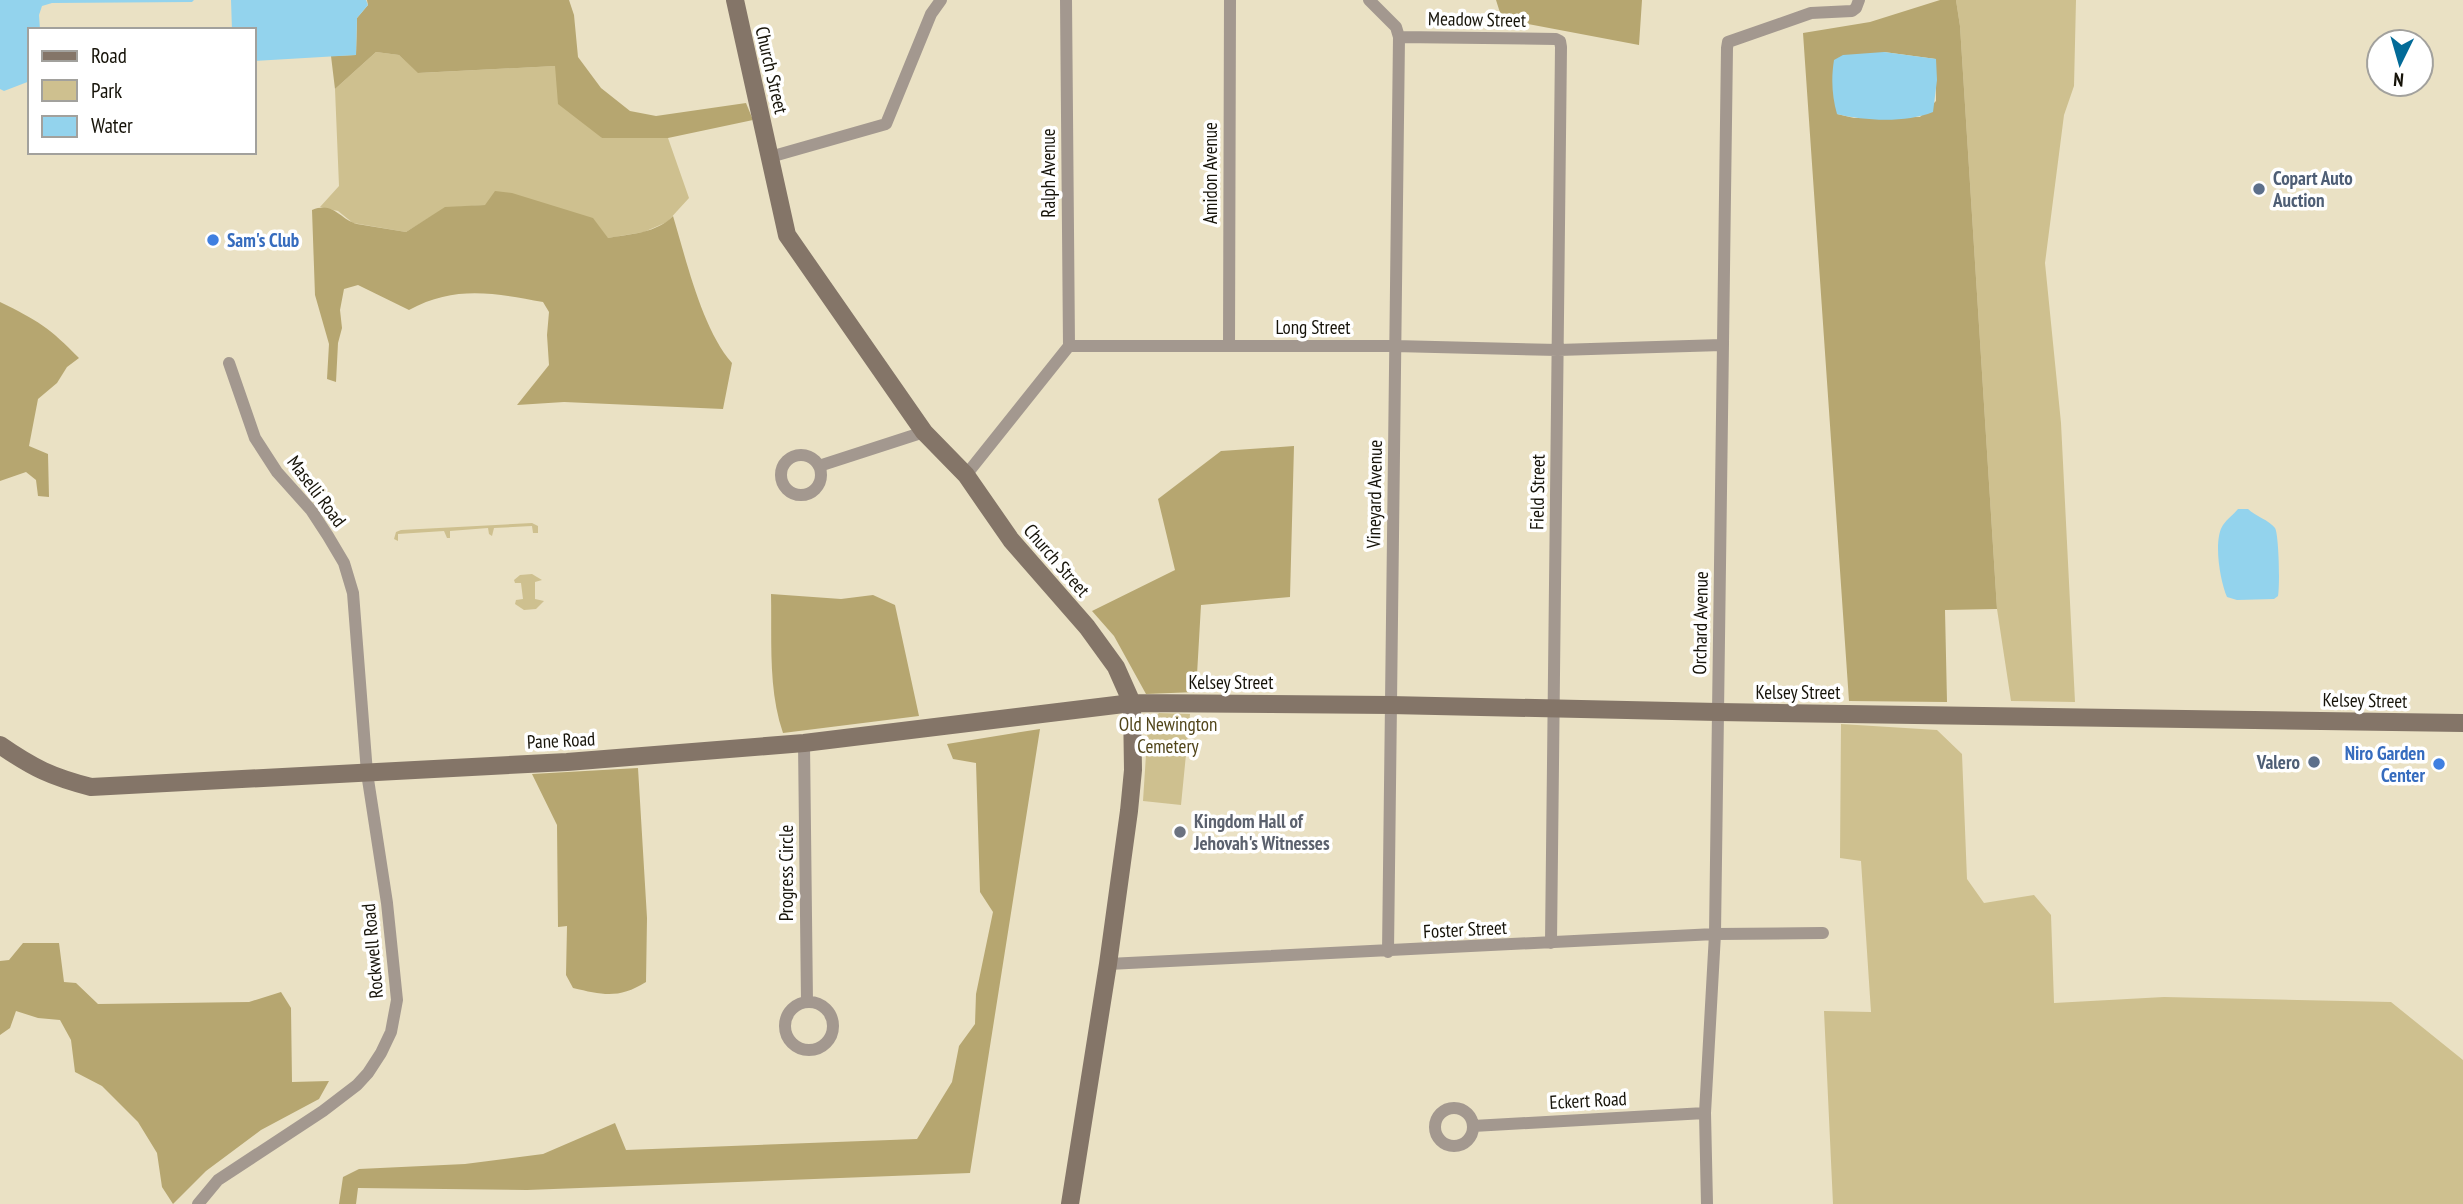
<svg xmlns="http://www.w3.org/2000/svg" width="2463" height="1204" viewBox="0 0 2463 1204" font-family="'PT Sans Narrow',sans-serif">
<rect width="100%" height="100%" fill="#eae1c4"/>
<path fill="#cec08f" d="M 1956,0 L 2076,0 L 2074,86 L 2064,115 L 2045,263 L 2061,423 L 2075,702 L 2011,701 L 1997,609 L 1960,26 Z
M 376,52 L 399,55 L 419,73 L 555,66 L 602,138 L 668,138 L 689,198 L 667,222 L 644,232 L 608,238 L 485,205 L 445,208 L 406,232 L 353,223 L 338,211 L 320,207 L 339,186 L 335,89 Z
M 532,523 L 538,526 L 538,533 L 533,533 L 532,526 L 494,528 L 492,536 L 489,534 L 488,528 L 450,531 L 450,538 L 447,538 L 444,531 L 398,534 L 398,541 L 394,539 L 396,532 L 401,530 Z
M 532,574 L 542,580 L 535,582 L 535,599 L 544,601 L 536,609 L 524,610 L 515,604 L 516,600 L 523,599 L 521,583 L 515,583 L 514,580 L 520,575 Z
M 1159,713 L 1190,714 L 1181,805 L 1143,801 L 1148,724 Z
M 1841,724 L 1937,730 L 1962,754 L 1967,879 L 1984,903 L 2034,895 L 2051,915 L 2054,1003 L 2164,997 L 2391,1002 L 2463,1060 L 2463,1204 L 1833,1204 L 1824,1011 L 1871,1012 L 1861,861 L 1840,858 Z"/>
<path fill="#b6a670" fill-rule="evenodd" d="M 367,0 L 569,0 L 574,15 L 578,57 L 601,88 L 630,111 L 656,116 L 746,103 L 753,120 L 668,138 L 602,138 L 558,104 L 555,66 L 418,73 L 399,55 L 376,52 L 335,89 L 331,56 L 356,55 L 357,18 L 368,5 Z
M 1496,0 L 1642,0 L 1639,45 L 1502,19 Z
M 1940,0 L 1956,0 L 1960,26 L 1997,609 L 1945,610 L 1947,702 L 1849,701 L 1803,33 L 1870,22 ZM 1884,52 L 1936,59 L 1936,101 L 1920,117 L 1854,118 L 1837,114 Z
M 495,191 L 512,193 L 593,218 L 608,238 C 630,234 657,233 673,216 C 686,259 702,329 732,363 L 723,409 L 564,402 L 517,405 L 549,365 L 547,335 L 549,312 L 543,302 C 494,293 455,285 409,310 L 358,285 L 344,289 L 340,310 L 342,328 L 338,343 L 336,382 L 327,379 L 329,344 L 315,295 L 312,210 C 334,201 339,219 357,224 C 373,227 390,229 406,232 L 445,207 L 485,205 Z
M 0,302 C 37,320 50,328 79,358 L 67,367 L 57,383 L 38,399 L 29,446 L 48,454 L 49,497 L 38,496 L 36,480 L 26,472 L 0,481 Z
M 1294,446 L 1290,597 L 1201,605 L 1196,692 L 1146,694 L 1114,636 L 1092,611 L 1175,570 L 1158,499 L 1221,451 Z
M 771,594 L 841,599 L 873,595 L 895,605 L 919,716 L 783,733 C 768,689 772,640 771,594 Z
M 1040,729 L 970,1173 L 527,1190 L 358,1188 L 356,1204 L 339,1204 L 343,1177 L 359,1169 L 465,1164 L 543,1154 L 615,1123 L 626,1150 L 917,1139 L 952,1082 L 959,1046 L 975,1024 L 976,994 L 993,912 L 980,892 L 976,763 L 953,759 L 947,744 Z
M 638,768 L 647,918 L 646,982 C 619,999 603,995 573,988 L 566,975 L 567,926 L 558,927 L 557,825 L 532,774 Z
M 23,943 L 59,943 L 64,982 L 76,983 L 98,1004 L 249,1002 L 281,992 L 291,1008 L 292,1082 L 329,1081 L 319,1099 L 261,1130 L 206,1171 L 173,1204 L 162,1187 L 157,1153 L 138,1122 L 102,1086 L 75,1072 L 71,1040 L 60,1020 L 38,1018 L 16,1011 L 10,1028 L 0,1035 L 0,961 L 9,960 Z"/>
<path fill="#93d3ed" d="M 0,0 L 194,0 L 192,2 L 52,3 L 42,6 L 39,15 L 40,30 L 30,30 L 30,81 L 4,91 L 0,89 Z
M 231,0 L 366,0 L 368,5 L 357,18 L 356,55 L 254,61 L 254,30 L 232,30 Z
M 1884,52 L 1936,59 L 1937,80 L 1933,112 C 1906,123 1865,121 1837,114 C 1832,96 1831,79 1834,60 L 1843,55 Z
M 2238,509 L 2248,509 C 2255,516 2269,520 2275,528 C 2279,534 2280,587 2278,596 L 2274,599 L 2237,600 L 2227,597 C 2220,581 2213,540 2223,525 C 2227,519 2233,515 2238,509 Z"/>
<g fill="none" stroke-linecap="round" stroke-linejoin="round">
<path stroke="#a3988f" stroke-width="12" d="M 1066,0 L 1069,346
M 1369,0 L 1396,27 L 1399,37 L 1556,39 L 1560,41 L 1561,47 L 1551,943
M 770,157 L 886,124 L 931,14 L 941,0
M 1229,346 L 1230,0
M781 475a20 20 0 1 1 40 0a20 20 0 1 1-40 0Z
M 819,466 L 924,432
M 966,475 L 1069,346 L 1395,346 L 1558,350 L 1722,345
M 804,743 L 807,1002
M 1388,952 L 1399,37
M 1108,964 L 1715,934 L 1823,933
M785 1026a24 24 0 1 1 48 0a24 24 0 1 1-48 0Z
M1435 1127a19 19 0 1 1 38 0a19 19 0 1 1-38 0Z
M 1473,1126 L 1705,1113
M 198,1204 L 218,1180 L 323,1111 L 357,1085 L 368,1073 L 381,1053 L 391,1032 L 397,1000 L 387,903 L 367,773 L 353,593 L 344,563 L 328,536 L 311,510 L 277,472 L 255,438 L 229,363
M 1707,1204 L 1705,1113 L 1715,934 L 1727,48 L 1728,42 L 1811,13 L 1852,11 L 1856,8 L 1859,0"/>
<path stroke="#847568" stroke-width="18" d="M 735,0 L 787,235 L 924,432 L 966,475 L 1011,540 L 1087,627 L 1116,667 L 1132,703 L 1133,770 L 1129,811 L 1108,964 L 1070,1204
M 0,745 C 33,768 52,777 91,787 L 567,762 L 804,743 L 1132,703 L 1390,705 L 1718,712 L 2463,723"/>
</g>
<g fill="#5c6f8a" stroke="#fff" stroke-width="2.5">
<circle cx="2259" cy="189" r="7"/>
<circle cx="2314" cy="762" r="7"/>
</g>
<g fill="#3f7fe0" stroke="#fff" stroke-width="2.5">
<circle cx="213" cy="240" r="7"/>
<circle cx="2439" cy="764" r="7"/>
</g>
<circle fill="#6b7280" stroke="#fff" stroke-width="2.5" cx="1180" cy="832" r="7"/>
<g text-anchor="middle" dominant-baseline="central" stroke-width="7" stroke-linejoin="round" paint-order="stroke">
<g font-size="19" fill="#161309" stroke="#fff">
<text transform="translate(1477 19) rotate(1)">Meadow Street</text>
<text transform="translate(772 70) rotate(77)">Church Street</text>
<text transform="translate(1048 173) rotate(-90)">Ralph Avenue</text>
<text transform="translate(1210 173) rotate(-90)">Amidon Avenue</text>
<text x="1313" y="327">Long Street</text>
<text transform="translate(317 491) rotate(53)">Maselli Road</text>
<text transform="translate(1537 492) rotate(-89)">Field Street</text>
<text transform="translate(1374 494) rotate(-89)">Vineyard Avenue</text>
<text transform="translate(1057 560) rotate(49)">Church Street</text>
<text transform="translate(1700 623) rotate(-89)">Orchard Avenue</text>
<text x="1231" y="682">Kelsey Street</text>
<text x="1798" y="692">Kelsey Street</text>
<text transform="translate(2365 700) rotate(1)">Kelsey Street</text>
<text transform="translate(561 740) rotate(-3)">Pane Road</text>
<text transform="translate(786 873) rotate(-90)">Progress Circle</text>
<text transform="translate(1465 929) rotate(-3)">Foster Street</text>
<text transform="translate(372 951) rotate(-95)">Rockwell Road</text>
<text transform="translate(1588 1100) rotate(-3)">Eckert Road</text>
</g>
<g font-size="19" font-weight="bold" fill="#4e5e75" stroke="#fff" text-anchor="start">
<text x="2273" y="178">Copart Auto<tspan x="2273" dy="22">Auction</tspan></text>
<text x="2300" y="762" text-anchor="end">Valero</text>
</g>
<g font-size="19" font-weight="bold" fill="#366cbe" stroke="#fff" text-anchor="start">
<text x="227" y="240">Sam's Club</text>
<text x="2425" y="753" text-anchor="end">Niro Garden<tspan x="2425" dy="22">Center</tspan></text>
</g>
<g font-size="19" fill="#51451a" stroke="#fff">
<text x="1168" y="724">Old Newington<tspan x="1168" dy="22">Cemetery</tspan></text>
</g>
<g font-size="19" font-weight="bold" fill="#5b616d" stroke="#fff" text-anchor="start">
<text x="1194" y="821">Kingdom Hall of<tspan x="1194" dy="22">Jehovah's Witnesses</tspan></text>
</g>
</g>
<rect x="28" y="28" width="228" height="126" fill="#ffffff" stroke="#a2a19d" stroke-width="2"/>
<rect x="42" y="51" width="35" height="10" fill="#847568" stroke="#a2a19d" stroke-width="2"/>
<text x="91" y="63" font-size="21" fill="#161309">Road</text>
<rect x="42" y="80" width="35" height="21" fill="#cec08f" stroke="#a2a19d" stroke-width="2"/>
<text x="91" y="98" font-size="21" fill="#161309">Park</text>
<rect x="42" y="116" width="35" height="21" fill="#93d3ed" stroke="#a2a19d" stroke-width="2"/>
<text x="91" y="133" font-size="21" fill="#161309">Water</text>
<g transform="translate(2400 63) rotate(185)"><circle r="33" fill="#ffffff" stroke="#a2a19d" stroke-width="2"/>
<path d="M0-5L12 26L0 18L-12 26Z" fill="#036b98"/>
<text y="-10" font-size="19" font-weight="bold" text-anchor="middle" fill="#161309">N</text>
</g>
</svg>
